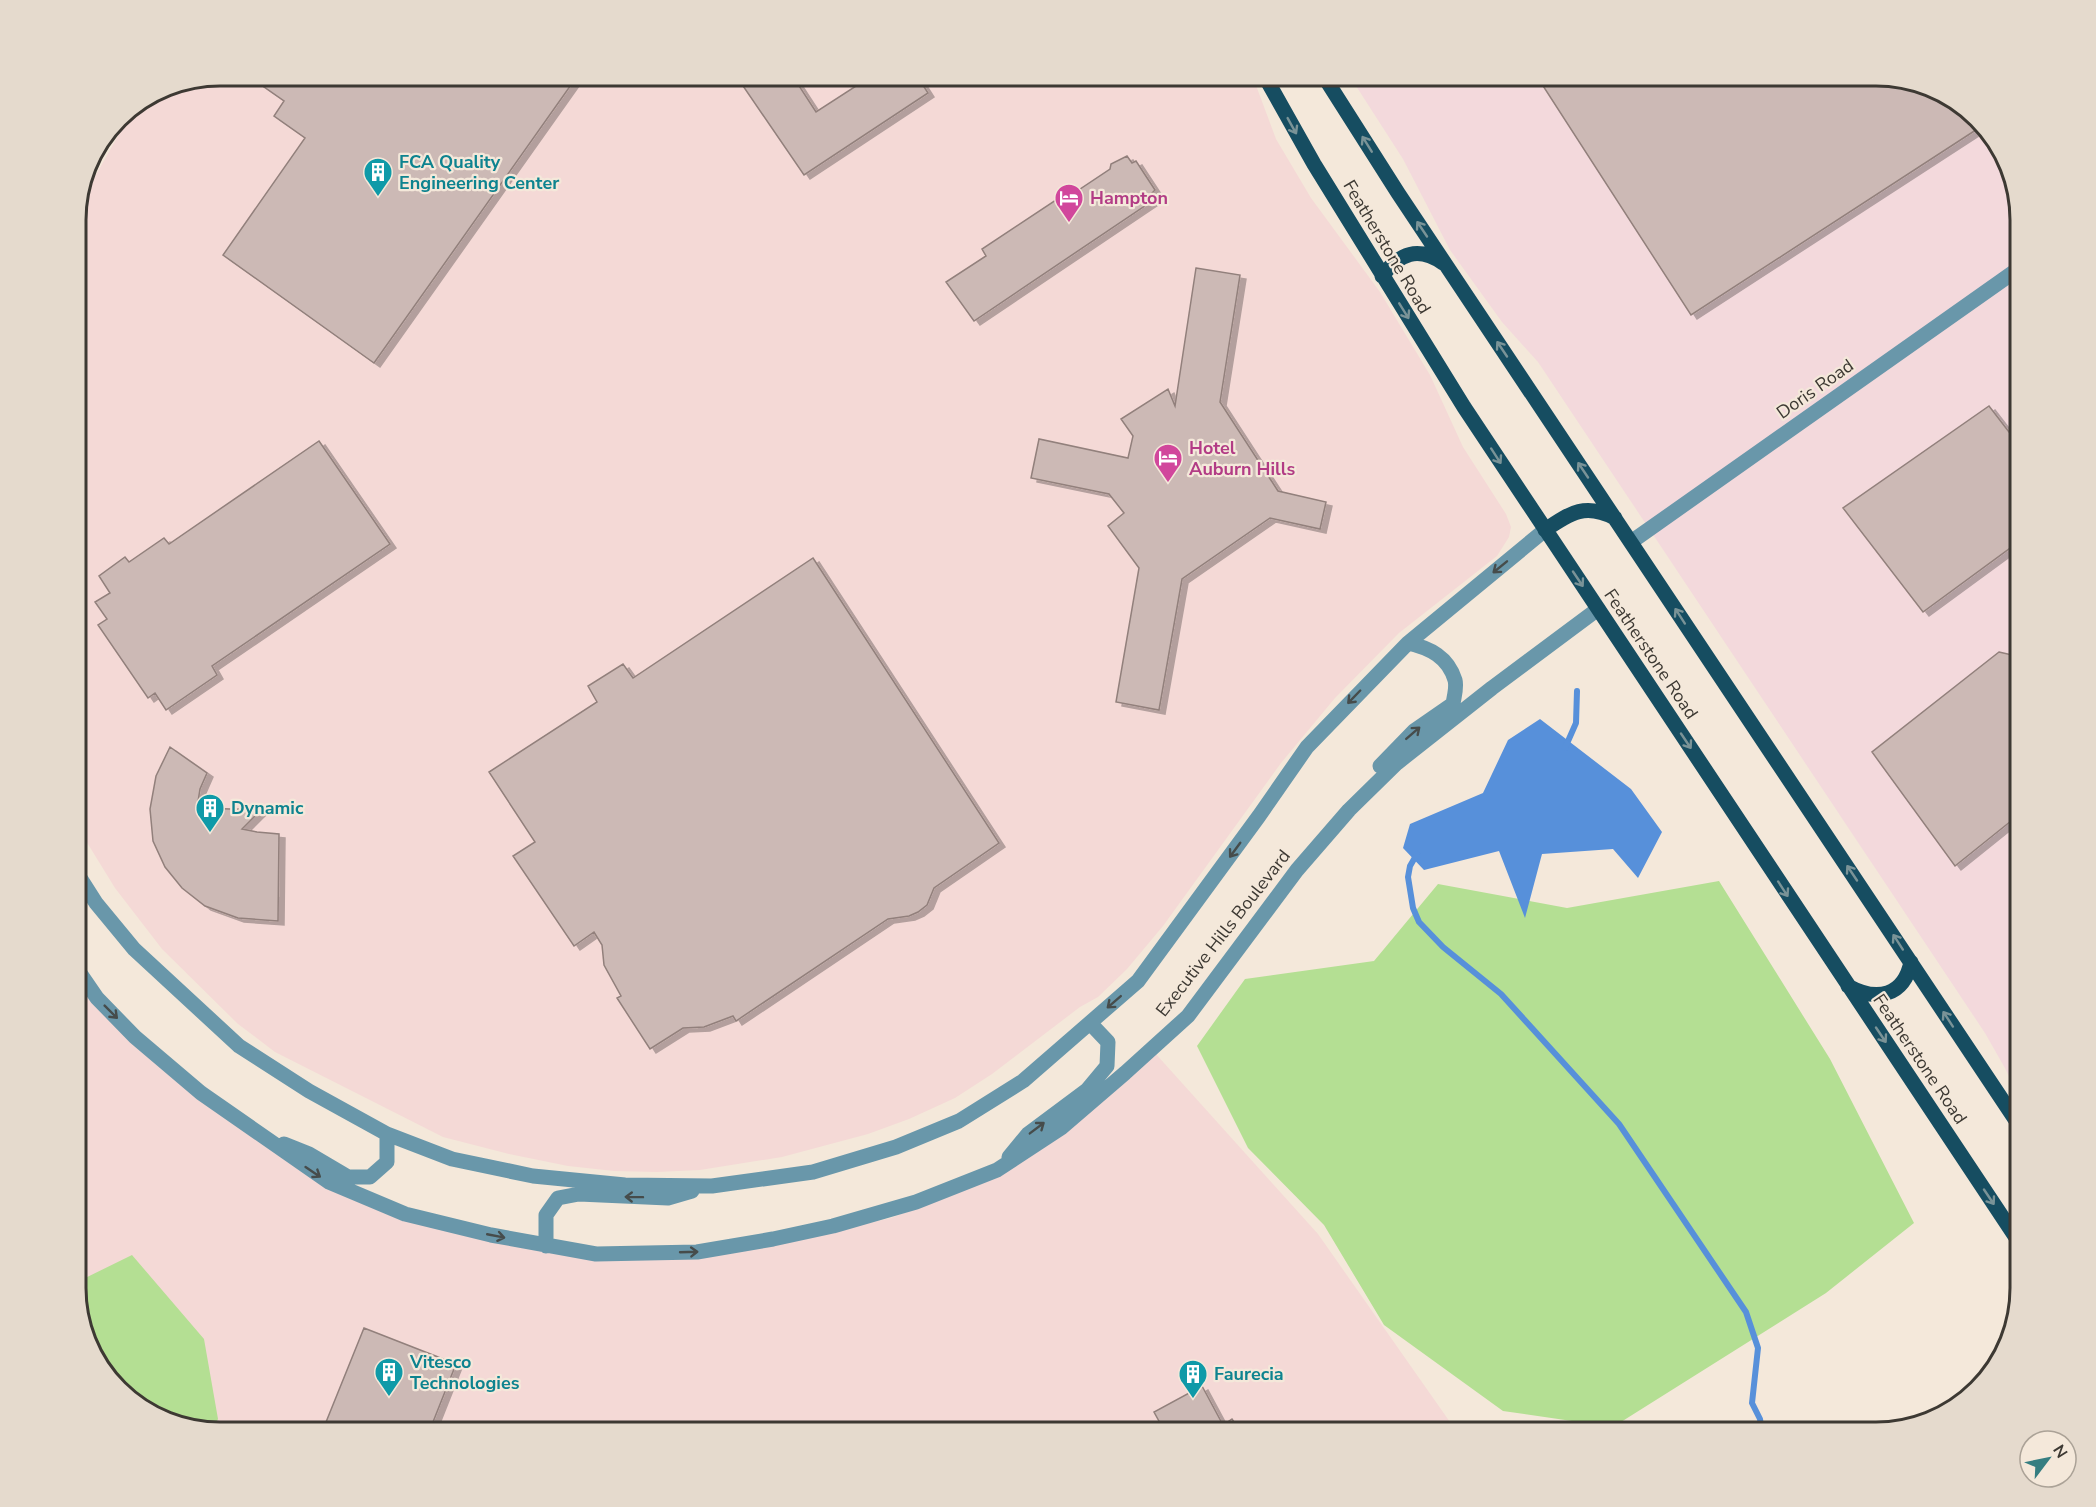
<svg xmlns="http://www.w3.org/2000/svg" width="2096" height="1507" viewBox="0 0 2096 1507" font-family="'Nunito Sans',sans-serif">
<defs>
<filter id="shadow"><feDropShadow dx="6" dy="4" stdDeviation="0" flood-color="#0004"/></filter>
</defs>
<rect width="100%" height="100%" fill="#f4e8da"/>
<path fill="#f4d9d6" d="M 219,75 L 1250,75 L 1257,88 L 1276,139 L 1311,198 L 1380,292 L 1430,375 L 1463,447 L 1506,514 L 1511,527 L 1509,537 L 1497,556 L 1399,633 L 1335,698 L 1281,763 L 1163,926 L 1127,969 L 1098,997 L 1080,1007 L 992,1074 L 955,1098 L 909,1119 L 868,1134 L 782,1157 L 700,1170 L 657,1172 L 614,1171 L 568,1166 L 509,1154 L 443,1137 L 275,1052 L 238,1024 L 162,949 L 115,888 L 75,823 L 75,212 L 136,104 L 164,86 Z
M 75,973 L 173,1076 L 390,1212 L 611,1259 L 757,1248 L 891,1218 L 941,1199 L 977,1185 L 1155,1053 L 1318,1234 L 1457,1432 L 219,1432 L 172,1424 L 132,1402 L 90,1352 L 75,1297 Z"/>
<path fill="#f3d9dc" d="M 1349,75 L 1877,75 L 1924,83 L 1964,105 L 2006,155 L 2021,219 L 2021,1103 L 2006,1070 L 1985,1033 L 1538,362 L 1502,322 L 1450,250 L 1403,159 Z"/>
<path fill="#b4df93" d="M 1719,881 L 1830,1059 L 1914,1223 L 1826,1293 L 1613,1427 L 1503,1411 L 1384,1325 L 1324,1225 L 1248,1148 L 1197,1046 L 1245,979 L 1374,961 L 1438,884 L 1567,908 Z
M 132,1255 L 204,1339 L 218,1419 L 212,1431 L 172,1424 L 132,1402 L 90,1352 L 75,1297 L 75,1283 Z"/>
<path fill="#5790da" d="M 1540,719 L 1631,789 L 1662,832 L 1638,878 L 1613,849 L 1542,854 L 1525,918 L 1499,851 L 1424,870 L 1403,848 L 1410,824 L 1483,793 L 1508,740 Z"/>
<g fill="none" stroke-linecap="round" stroke-linejoin="round">
<path stroke="#5790da" stroke-width="6" d="M 1565,748 L 1576,723 L 1577,691
M 1417,854 L 1410,866 L 1408,877 L 1413,908 L 1419,922 L 1443,947 L 1501,994 L 1619,1124 L 1746,1312 L 1758,1348 L 1752,1403 L 1760,1419 L 1762,1432"/>
</g>
<path fill="#ccb9b5" stroke="#92807c" stroke-width="1.5" filter="url(#shadow)" d="M 262,75 L 578,75 L 374,363 L 223,255 L 305,138 L 274,116 L 284,101 L 257,82 Z
M 740,75 L 792,75 L 816,112 L 873,75 L 925,75 L 919,79 L 928,93 L 804,175 L 741,83 L 744,81 Z
M 1536,75 L 1877,75 L 1924,83 L 1964,105 L 1982,126 L 1691,315 Z
M 1127,156 L 1132,163 L 1136,161 L 1155,190 L 1151,194 L 1155,199 L 974,321 L 946,282 L 986,256 L 982,249 L 1071,190 L 1074,193 L 1110,169 L 1111,164 Z
M 1196,268 L 1240,275 L 1220,402 L 1278,491 L 1326,502 L 1320,529 L 1270,518 L 1182,579 L 1159,710 L 1116,702 L 1139,568 L 1108,526 L 1124,513 L 1109,494 L 1031,478 L 1039,439 L 1128,458 L 1133,436 L 1121,419 L 1168,389 L 1175,406 Z
M 1989,406 L 2009,432 L 2021,425 L 2021,540 L 1923,612 L 1843,508 Z
M 319,441 L 390,544 L 212,666 L 217,675 L 166,710 L 155,693 L 148,698 L 98,625 L 107,619 L 95,602 L 110,593 L 99,576 L 125,557 L 129,562 L 164,538 L 169,544 Z
M 813,558 L 999,843 L 934,888 L 927,905 L 918,912 L 909,916 L 888,919 L 736,1021 L 733,1016 L 704,1027 L 683,1028 L 650,1049 L 617,998 L 621,996 L 604,965 L 602,945 L 594,932 L 574,946 L 513,856 L 535,842 L 489,772 L 597,702 L 588,686 L 623,664 L 633,678 Z
M 1999,652 L 2021,657 L 2021,813 L 1955,866 L 1872,752 Z
M 170,747 L 207,773 L 200,789 L 197,808 L 261,810 L 242,829 L 257,832 L 279,834 L 278,921 L 238,918 L 205,906 L 182,888 L 165,867 L 153,841 L 150,809 L 156,776 Z
M 364,1328 L 456,1364 L 429,1432 L 322,1432 Z
M 1202,1386 L 1223,1425 L 1232,1419 L 1237,1426 L 1235,1430 L 1230,1432 L 1165,1432 L 1154,1412 Z"/>
<g fill="none" stroke-linecap="round" stroke-linejoin="round">
<path stroke="#6997aa" stroke-width="15" d="M 1631,542 L 2021,267
M 1380,766 L 1414,731 L 1453,704 C 1454,697 1457,687 1455,680 C 1448,657 1430,648 1408,643
M 75,870 L 96,903 L 134,949 L 239,1046 L 309,1091 L 387,1134 L 452,1159 L 533,1176 L 625,1185 L 712,1186 L 813,1172 L 896,1147 L 959,1121 L 1023,1081 L 1138,981 L 1259,816 L 1307,747 L 1408,643 L 1545,530
M 75,966 L 97,998 L 135,1037 L 201,1093 L 329,1182 L 405,1214 L 491,1235 L 596,1254 L 697,1252 L 773,1239 L 833,1226 L 916,1202 L 997,1170 L 1061,1128 L 1125,1073 L 1188,1016 L 1297,870 L 1349,810 L 1397,763 L 1492,688 L 1598,609
M 284,1144 L 309,1154 L 348,1177 L 370,1177 L 387,1162 L 387,1134
M 1009,1157 L 1028,1134 L 1087,1090 L 1107,1066 L 1108,1042 L 1090,1023
M 546,1246 L 546,1215 L 558,1198 L 579,1194 L 668,1198 L 692,1191"/>
<path stroke="#164d61" stroke-width="15" d="M 1264,75 L 1314,164 L 1464,407 L 2021,1245
M 1323,75 L 1398,193 L 2021,1128
M 1382,276 C 1400,253 1418,246 1443,263
M 1545,530 C 1571,512 1586,503 1615,518
M 1848,986 C 1877,1002 1904,996 1911,962"/>
</g>
<defs><path id="oneway-shaft" d="M-6 0H5M1.5-3L5.5 0L1.5 3" fill="none" stroke-width="1.6" stroke-linecap="round" stroke-linejoin="round" transform="scale(1.5)"/></defs>
<g stroke="#7a9397">
<use href="#oneway-shaft" transform="translate(1292 126) rotate(61)"/>
<use href="#oneway-shaft" transform="translate(1367 144) rotate(-122)"/>
<use href="#oneway-shaft" transform="translate(1422 229) rotate(-124)"/>
<use href="#oneway-shaft" transform="translate(1404 311) rotate(58)"/>
<use href="#oneway-shaft" transform="translate(1502 349) rotate(-124)"/>
<use href="#oneway-shaft" transform="translate(1496 456) rotate(57)"/>
<use href="#oneway-shaft" transform="translate(1583 470) rotate(-124)"/>
<use href="#oneway-shaft" transform="translate(1578 579) rotate(56)"/>
<use href="#oneway-shaft" transform="translate(1680 616) rotate(-123)"/>
<use href="#oneway-shaft" transform="translate(1686 741) rotate(56)"/>
<use href="#oneway-shaft" transform="translate(1852 873) rotate(-124)"/>
<use href="#oneway-shaft" transform="translate(1783 889) rotate(57)"/>
<use href="#oneway-shaft" transform="translate(1898 942) rotate(-123)"/>
<use href="#oneway-shaft" transform="translate(1948 1019) rotate(-123)"/>
<use href="#oneway-shaft" transform="translate(1881 1035) rotate(56)"/>
<use href="#oneway-shaft" transform="translate(1989 1197) rotate(56)"/>
</g>
<g stroke="#464c4b">
<use href="#oneway-shaft" transform="translate(1500 567) rotate(141)"/>
<use href="#oneway-shaft" transform="translate(1354 697) rotate(134)"/>
<use href="#oneway-shaft" transform="translate(1413 733) rotate(-41)"/>
<use href="#oneway-shaft" transform="translate(1235 850) rotate(126)"/>
<use href="#oneway-shaft" transform="translate(1114 1002) rotate(139)"/>
<use href="#oneway-shaft" transform="translate(111 1012) rotate(45)"/>
<use href="#oneway-shaft" transform="translate(1037 1128) rotate(-37)"/>
<use href="#oneway-shaft" transform="translate(313 1172) rotate(34)"/>
<use href="#oneway-shaft" transform="translate(634 1197) rotate(-179)"/>
<use href="#oneway-shaft" transform="translate(496 1236) rotate(11)"/>
<use href="#oneway-shaft" transform="translate(689 1252) rotate(-2)"/>
</g>
<defs>
<g id="building-pin" transform="scale(1.5)"><path d="M0 17L-7.5 6A9.5 9.5 0 1 1 7.5 6Z" fill="#0f9aa8" stroke="#f4e8da"/><path d="M-4-6H4V6H1V3H-1V6H-4ZM-2.5-4.3h1.7v1.8h-1.7ZM.8-4.3h1.7v1.8H.8ZM-2.5-1h1.7V.8h-1.7ZM.8-1h1.7V.8H.8Z" fill="#fff"/></g>
<g id="hotel-pin" transform="scale(1.5)"><path d="M0 17L-7.5 6A9.5 9.5 0 1 1 7.5 6Z" fill="#d1479c" stroke="#f4e8da"/><path d="M-6-4.5h1.5V1H6V5H4.5V3h-9V5H-6ZM-4 0a1.8 1.8 0 1 1 3.6 0ZM.5 0V-2.5h3Q6-2.5 6 0Z" fill="#fff"/></g>
</defs>
<g fill-rule="evenodd">
<use href="#building-pin" x="378" y="172"/>
<use href="#hotel-pin" x="1069" y="198"/>
<use href="#hotel-pin" x="1168" y="458"/>
<use href="#building-pin" x="210" y="808"/>
<use href="#building-pin" x="389" y="1372"/>
<use href="#building-pin" x="1193" y="1374"/>
</g>
<g text-anchor="middle" dominant-baseline="central" stroke-width="4.5" stroke-linejoin="round" paint-order="stroke">
<g font-size="18" font-weight="bold" fill="#0d838f" stroke="#f4e8da" text-anchor="start">
<text x="399" y="162">FCA Quality<tspan x="399" dy="21">Engineering Center</tspan></text>
<text x="231" y="808">Dynamic</text>
<text x="410" y="1362">Vitesco<tspan x="410" dy="21">Technologies</tspan></text>
<text x="1214" y="1374">Faurecia</text>
</g>
<g font-size="18" font-weight="bold" fill="#b23c85" stroke="#f4e8da" text-anchor="start">
<text x="1090" y="198">Hampton</text>
<text x="1189" y="448">Hotel<tspan x="1189" dy="21">Auburn Hills</tspan></text>
</g>
<g font-size="18" fill="#3d3933" stroke="#f4e8da">
<text transform="translate(1387 247) rotate(59)">Featherstone Road</text>
<text transform="translate(1815 389) rotate(-35)">Doris Road</text>
<text transform="translate(1651 654) rotate(56)">Featherstone Road</text>
<text transform="translate(1223 933) rotate(-52)">Executive Hills Boulevard</text>
<text transform="translate(1920 1059) rotate(56)">Featherstone Road</text>
</g>
</g>
<path d="M0 0H2096V1507H0ZM220 86H1876A134 134 0 0 1 2010 220V1288A134 134 0 0 1 1876 1422H220A134 134 0 0 1 86 1288V220A134 134 0 0 1 220 86Z" fill="#e5dacd" fill-rule="evenodd"/>
<path fill="none" stroke="#3d3933" stroke-width="3" d="M220 86H1876A134 134 0 0 1 2010 220V1288A134 134 0 0 1 1876 1422H220A134 134 0 0 1 86 1288V220A134 134 0 0 1 220 86Z"/>
<g transform="translate(2048 1459) rotate(58)"><circle r="28" fill="#f4e8da" stroke="#aba297" stroke-width="1.5"/>
<path d="M0-4.5L10 22L0 15L-10 22Z" fill="#357e81"/>
<text y="-9" font-size="16" font-weight="bold" text-anchor="middle" fill="#3d3933">N</text>
</g>
</svg>
